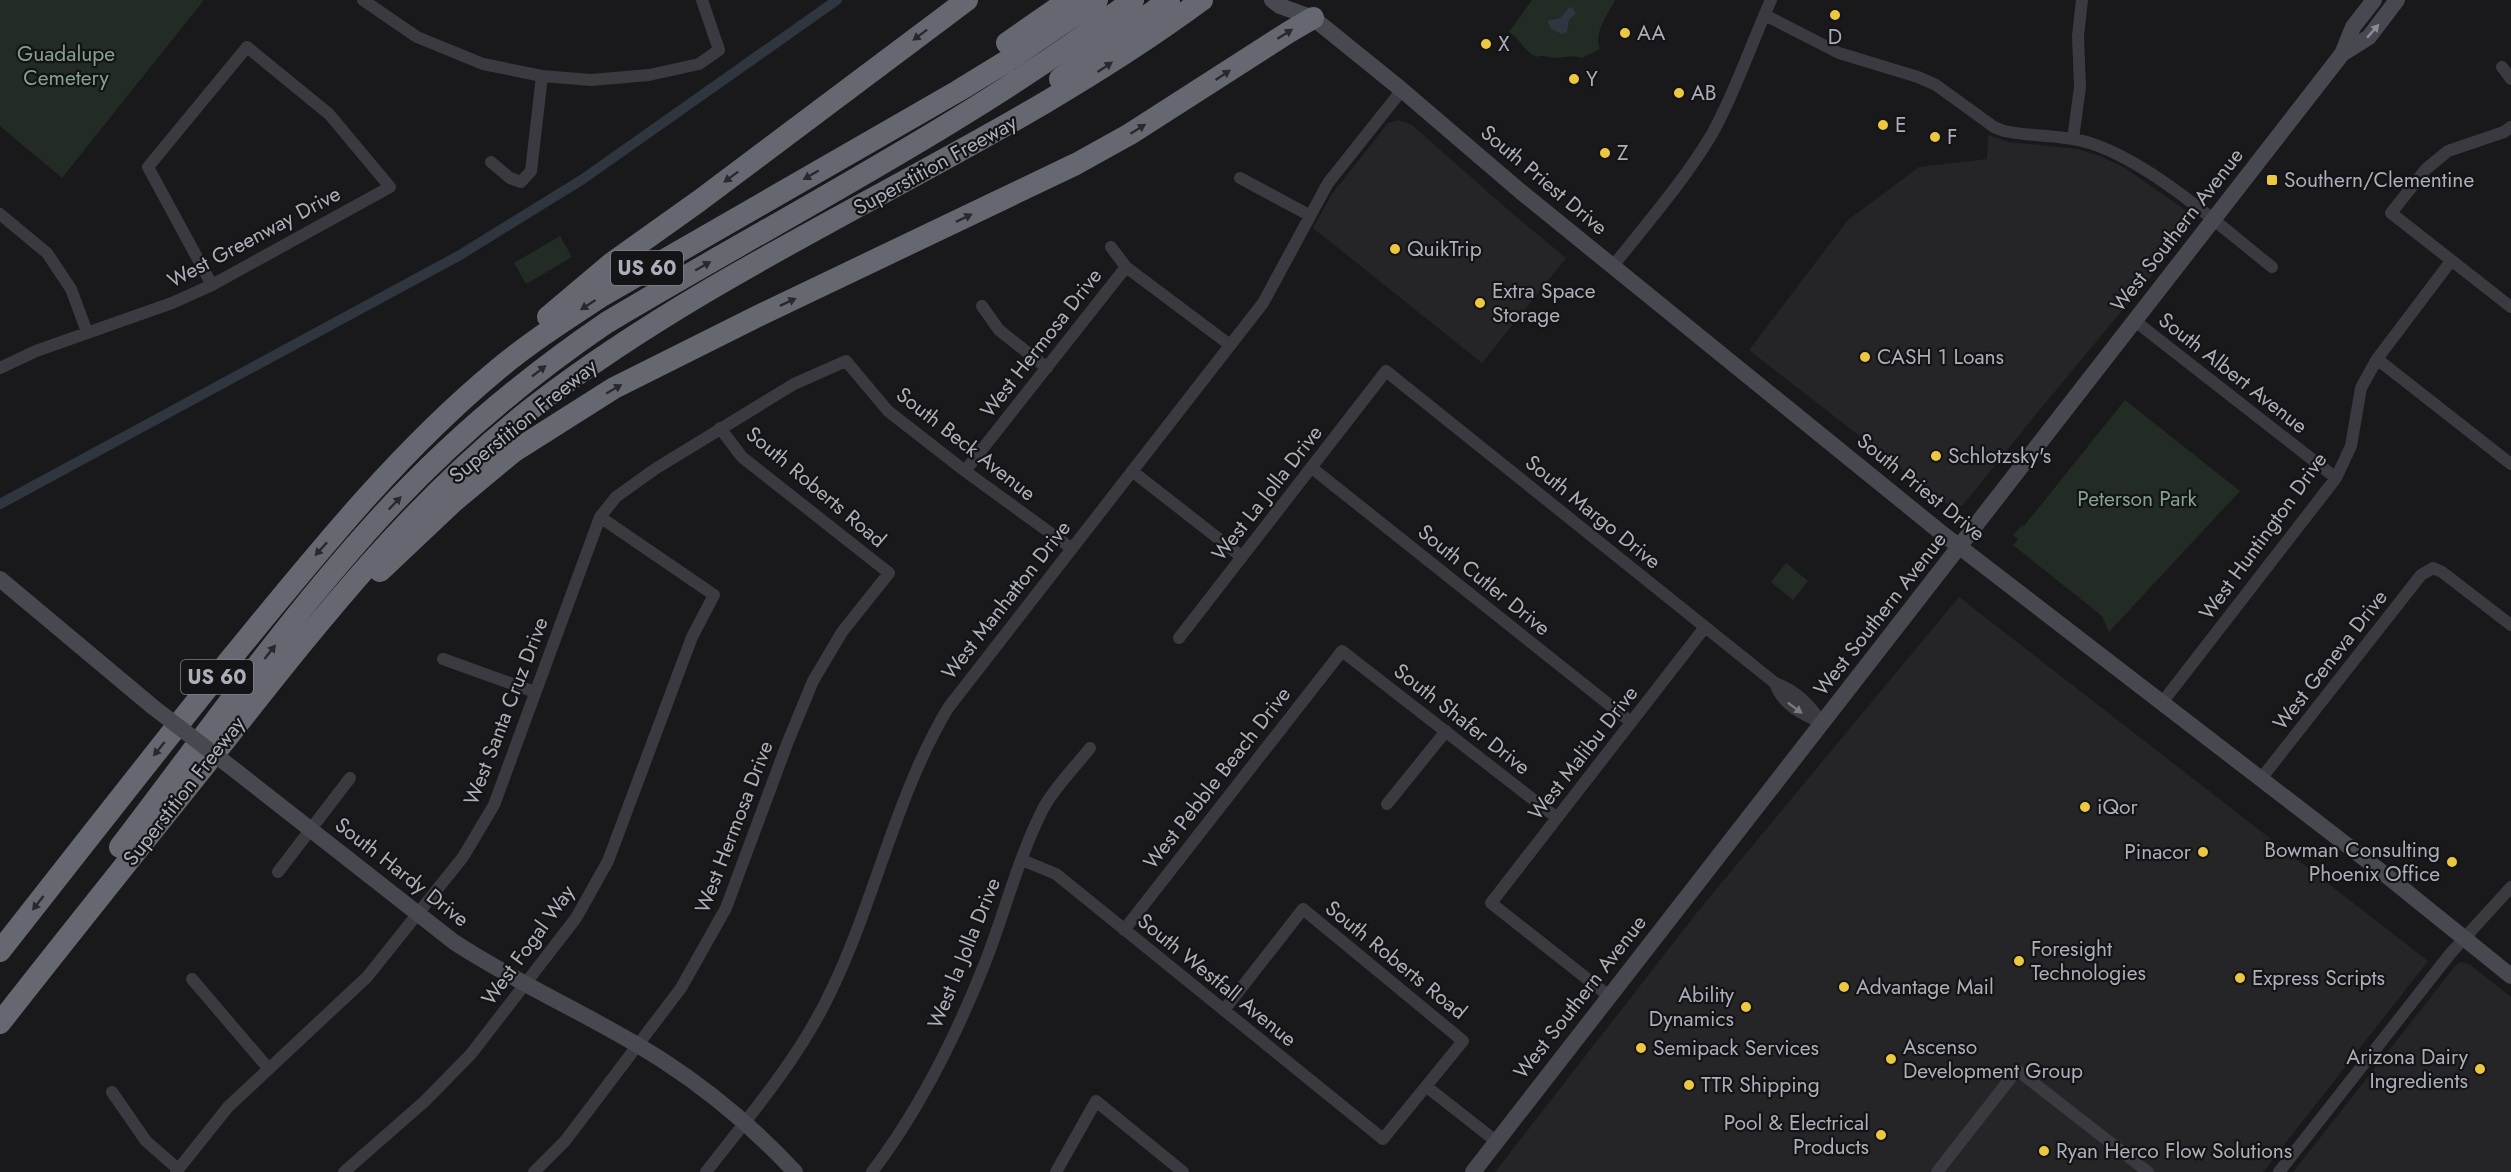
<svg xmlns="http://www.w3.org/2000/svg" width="2511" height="1172" viewBox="0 0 2511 1172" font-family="Jost,sans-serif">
<rect width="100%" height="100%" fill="#19191b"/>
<path fill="#252528" d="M 1399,120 L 1412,125 L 1506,208 L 1566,258 L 1482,363 L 1313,228 L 1332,194 L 1388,123 Z
M 1988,135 L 2009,142 L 2078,149 L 2102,157 L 2125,168 L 2188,212 L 2191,222 L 2188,231 L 2033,418 L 1963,505 L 1953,509 L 1749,350 L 1848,220 L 1919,167 L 1987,159 Z
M 1959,597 L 2428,961 L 2263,1172 L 1495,1172 L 1699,910 Z
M 2461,962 L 2469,964 L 2511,997 L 2511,1172 L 2293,1172 L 2456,965 Z"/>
<path fill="#232b25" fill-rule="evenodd" d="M 0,0 L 204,0 L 62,178 L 0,126 Z
M 1532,0 L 1615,0 C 1608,14 1593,33 1600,49 L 1582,58 C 1571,55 1567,57 1556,58 C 1548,58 1544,54 1536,57 C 1524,51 1520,39 1509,32 ZM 1569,7 L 1575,10 L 1573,16 L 1569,20 L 1568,28 L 1551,29 L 1548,23 L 1552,19 L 1560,18 Z
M 560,236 L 572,257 L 526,284 L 514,263 Z
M 2125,400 L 2240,491 L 2109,632 L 2102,616 L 2013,545 L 2018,539 L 2013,535 L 2022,525 L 2024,526 Z
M 1786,563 L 1808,581 L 1793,600 L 1771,582 Z"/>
<path fill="#2f363f" d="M 1569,7 L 1573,8 L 1576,13 L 1569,20 L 1567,32 L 1562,34 L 1551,29 L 1548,23 L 1549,20 L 1560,18 Z"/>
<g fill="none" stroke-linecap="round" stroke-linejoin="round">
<path stroke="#2f363f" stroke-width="10" d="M 0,504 L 460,255 L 583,179 L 837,0"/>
<path stroke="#3a3a40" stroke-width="12" d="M 363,0 L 417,37 L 483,64 L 542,76 L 591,80 L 649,75 L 699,64 L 719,50 L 702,0
M 1765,15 L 1839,53 L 1918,77 L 1936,85 L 1994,127 L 2004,131 C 2032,137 2062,134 2090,143 C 2152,163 2220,226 2272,267
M 2502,67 L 2511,79
M 2511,127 L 2504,132 L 2448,151 L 2426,169 L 2391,213 L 2511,307
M 2073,139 L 2080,87 L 2078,36 L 2082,0
M 491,162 L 510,178 L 521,182 L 531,171 L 542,76
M 1240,178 L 1309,215
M 0,214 L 47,253 L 71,289 L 87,332
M 1111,247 L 1126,267 L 1230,345
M 1613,266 C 1647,223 1684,181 1712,134 C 1736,91 1751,44 1771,0
M 982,306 L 999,330 L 1047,368
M 2135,321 L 2336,478
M 2377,359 L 2511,464
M 0,368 L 36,351 L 172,303 L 212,285 L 390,187 L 329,114 L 247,47 L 148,167 L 212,285
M 1312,468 L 1631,722
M 965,471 L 1126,267
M 1132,471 L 1242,557
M 1179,638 L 1386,371 L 1775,683 C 1797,691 1810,705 1823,724
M 443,659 L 535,692
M 1775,683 C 1782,705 1802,714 1822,723
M 2161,704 L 2336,478 L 2351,446 L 2361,388 L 2377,359 L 2451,261
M 2260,780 L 2421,575 L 2433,568 L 2442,572 L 2511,625
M 1387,804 L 1446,731
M 1022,860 L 1056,874 L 1383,1139 L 1463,1041 L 1303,909 L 1224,1010
M 278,872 L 350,778
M 1124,930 L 1342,651 L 1557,818
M 192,979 L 268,1068
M 1609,996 L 1491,903 L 1705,627
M 1427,1087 L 1497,1142
M 112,1092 L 146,1141 L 178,1169
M 176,1172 L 228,1107 L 367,977 L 463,857 L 494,805 L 600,517 L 616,497 L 655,469 L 794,384 L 846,361 L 888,411 L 965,471 L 1071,548
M 344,1172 L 425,1101 L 471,1054 L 576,918 L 608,861 L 692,637 L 714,595 L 600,517
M 534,1172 L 565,1141 L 681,988 L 726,908 L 787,744 L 813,681 L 842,632 L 889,573 L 742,457 L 720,428
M 706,1172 C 751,1114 801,1056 832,989 C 876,897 896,795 948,708 L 1263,303 L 1328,183 L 1402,90
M 872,1172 C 920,1109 956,1036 985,963 C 1005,912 1018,858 1043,809 C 1053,789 1076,766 1090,748
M 1056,1172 L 1096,1101 L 1183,1172
M 1937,1172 L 2017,1070 L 2148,1172
M 2279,1172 L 2450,954 L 2511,887"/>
<path stroke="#484950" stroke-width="16" d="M 1272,0 L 1280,6 L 1313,18 L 1402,90 L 1520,191 L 1939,531 L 2387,876 L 2511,976
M 2342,54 L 2369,37 L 2397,0
M 0,579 L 153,707
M 236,771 L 454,942 C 521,986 595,1017 662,1060 C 710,1091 756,1130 795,1172
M 1473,1172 L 2342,54 L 2353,27 L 2374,0"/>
<path stroke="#666871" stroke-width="22" d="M 1007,43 L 1069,0
M 1060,79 L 1169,0
M 548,317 L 612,263 L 699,201 L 967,0
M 380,571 L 453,502 L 513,452 L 614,388 L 758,316 L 1076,164 L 1130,134 L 1289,32 L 1313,18
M 120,847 C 201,741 278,632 367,532 C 437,453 518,383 606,323 C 783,217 968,124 1133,0
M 0,951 C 77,853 154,754 233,656 C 315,556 397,453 497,370 C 529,343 565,320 600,297 L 958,91 L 1007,61 L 1097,0
M 0,1023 C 76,926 153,830 230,734 C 323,616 416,498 536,405 C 743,246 992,155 1202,0"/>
<path stroke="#484950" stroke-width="16" d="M 153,707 L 236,771"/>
</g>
<defs><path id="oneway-solid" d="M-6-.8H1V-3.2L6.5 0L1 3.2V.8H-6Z" transform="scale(1.5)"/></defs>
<use fill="#898b95" href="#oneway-solid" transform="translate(2373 31) rotate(-49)"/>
<g fill="#28292d">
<use href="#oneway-solid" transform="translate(1285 34) rotate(-32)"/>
<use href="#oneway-solid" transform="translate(920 35) rotate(143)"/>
<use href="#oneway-solid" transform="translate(1105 67) rotate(-34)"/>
<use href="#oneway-solid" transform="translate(1223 75) rotate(-34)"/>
<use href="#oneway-solid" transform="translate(1138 129) rotate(-32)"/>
<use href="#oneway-solid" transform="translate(811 175) rotate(150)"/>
<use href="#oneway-solid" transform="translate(731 177) rotate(143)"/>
<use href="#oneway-solid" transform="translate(964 218) rotate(-26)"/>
<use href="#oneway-solid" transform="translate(703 266) rotate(-30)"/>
<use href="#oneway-solid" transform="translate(788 302) rotate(-25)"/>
<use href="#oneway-solid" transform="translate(588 305) rotate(147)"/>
<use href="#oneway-solid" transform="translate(539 371) rotate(-38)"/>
<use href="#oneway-solid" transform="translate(614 389) rotate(-30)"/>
<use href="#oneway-solid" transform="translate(395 503) rotate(-46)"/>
<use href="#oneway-solid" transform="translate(321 549) rotate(132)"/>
<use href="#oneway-solid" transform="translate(270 652) rotate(-52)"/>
<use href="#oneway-solid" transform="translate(159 749) rotate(129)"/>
<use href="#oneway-solid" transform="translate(38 903) rotate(128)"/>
</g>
<use fill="#797a83" href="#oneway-solid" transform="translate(1795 708) rotate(37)"/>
<g fill="#ecc840" stroke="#141416" stroke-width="2">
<circle cx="1835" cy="15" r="6"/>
<circle cx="1625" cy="33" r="6"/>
<circle cx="1486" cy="44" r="6"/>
<circle cx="1574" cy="79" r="6"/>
<circle cx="1679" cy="93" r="6"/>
<circle cx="1883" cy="125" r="6"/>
<circle cx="1935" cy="137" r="6"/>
<circle cx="1605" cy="153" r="6"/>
<rect x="2266" y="174" width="12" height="12" rx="3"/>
<circle cx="1395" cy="249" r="6"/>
<circle cx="1480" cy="303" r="6"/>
<circle cx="1865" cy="357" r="6"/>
<circle cx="1936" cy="456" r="6"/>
<circle cx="2085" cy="807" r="6"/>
<circle cx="2203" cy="852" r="6"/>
<circle cx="2452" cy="862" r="6"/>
<circle cx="2019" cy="961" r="6"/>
<circle cx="2240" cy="978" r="6"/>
<circle cx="1844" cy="987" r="6"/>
<circle cx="1746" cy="1007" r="6"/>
<circle cx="1641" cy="1048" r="6"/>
<circle cx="1891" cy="1059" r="6"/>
<circle cx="2480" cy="1069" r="6"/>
<circle cx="1689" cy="1085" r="6"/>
<circle cx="1881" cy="1135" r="6"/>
<circle cx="2044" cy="1151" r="6"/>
</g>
<g text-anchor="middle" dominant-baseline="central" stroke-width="4.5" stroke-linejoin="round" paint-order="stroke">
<g fill="#141416" stroke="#7e8089" stroke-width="1.5">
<rect x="611" y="251" width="72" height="34" rx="4.5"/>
<rect x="181" y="660" width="72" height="34" rx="4.5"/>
</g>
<g font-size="20" font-weight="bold" fill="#acafba">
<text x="647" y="268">US 60</text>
<text x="217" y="677">US 60</text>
</g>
<g font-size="21" fill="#acafba" stroke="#141416" text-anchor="start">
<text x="1637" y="33">AA</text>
<text x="1835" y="37" text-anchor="middle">D</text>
<text x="1498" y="44">X</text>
<text x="1586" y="79">Y</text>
<text x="1691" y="93">AB</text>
<text x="1895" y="125">E</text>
<text x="1947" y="137">F</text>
<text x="1617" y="153">Z</text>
<text x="2284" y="180">Southern/Clementine</text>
<text x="1407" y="249">QuikTrip</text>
<text x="1492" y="291">Extra Space<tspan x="1492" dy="24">Storage</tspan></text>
<text x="1877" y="357">CASH 1 Loans</text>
<text x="1948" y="456">Schlotzsky's</text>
<text x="2097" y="807">iQor</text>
<text x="2440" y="850" text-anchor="end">Bowman Consulting<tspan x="2440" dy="24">Phoenix Office</tspan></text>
<text x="2191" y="852" text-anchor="end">Pinacor</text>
<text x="2031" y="949">Foresight<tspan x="2031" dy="24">Technologies</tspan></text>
<text x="2252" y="978">Express Scripts</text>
<text x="1856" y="987">Advantage Mail</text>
<text x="1734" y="995" text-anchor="end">Ability<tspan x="1734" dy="24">Dynamics</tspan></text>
<text x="1903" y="1047">Ascenso<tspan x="1903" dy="24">Development Group</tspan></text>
<text x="1653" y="1048">Semipack Services</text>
<text x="2468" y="1057" text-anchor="end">Arizona Dairy<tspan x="2468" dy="24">Ingredients</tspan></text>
<text x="1701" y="1085">TTR Shipping</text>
<text x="1869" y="1123" text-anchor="end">Pool &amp; Electrical<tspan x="1869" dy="24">Products</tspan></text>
<text x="2056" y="1151">Ryan Herco Flow Solutions</text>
</g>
<g font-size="21" fill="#84a48a" stroke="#141416">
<text x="66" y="54">Guadalupe<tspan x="66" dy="24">Cemetery</tspan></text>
<text x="2137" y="499">Peterson Park</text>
</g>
<g font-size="21" fill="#acafba" stroke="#141416">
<text transform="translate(935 165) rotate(-29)">Superstition Freeway</text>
<text transform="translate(1544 180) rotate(40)">South Priest Drive</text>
<text transform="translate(2177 230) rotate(-52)">West Southern Avenue</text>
<text transform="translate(254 237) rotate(-28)">West Greenway Drive</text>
<text transform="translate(1041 343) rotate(-52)">West Hermosa Drive</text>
<text transform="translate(2233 373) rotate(38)">South Albert Avenue</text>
<text transform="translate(523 421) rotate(-39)">Superstition Freeway</text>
<text transform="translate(966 444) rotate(38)">South Beck Avenue</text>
<text transform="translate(816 487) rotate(40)">South Roberts Road</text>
<text transform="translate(1921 487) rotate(39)">South Priest Drive</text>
<text transform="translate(1267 493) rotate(-52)">West La Jolla Drive</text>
<text transform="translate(1593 512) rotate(39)">South Margo Drive</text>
<text transform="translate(2263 536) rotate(-54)">West Huntington Drive</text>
<text transform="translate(1484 580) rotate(39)">South Cutler Drive</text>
<text transform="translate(1006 600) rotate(-52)">West Manhatton Drive</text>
<text transform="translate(1880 614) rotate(-52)">West Southern Avenue</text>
<text transform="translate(2330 660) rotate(-52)">West Geneva Drive</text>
<text transform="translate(506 711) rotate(-69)">West Santa Cruz Drive</text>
<text transform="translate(1462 719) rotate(38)">South Shafer Drive</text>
<text transform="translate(1583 753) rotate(-52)">West Malibu Drive</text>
<text transform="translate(1217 778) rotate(-52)">West Pebble Beach Drive</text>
<text transform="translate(184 791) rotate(-52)">Superstition Freeway</text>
<text transform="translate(734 827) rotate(-69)">West Hermosa Drive</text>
<text transform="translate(402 872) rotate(38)">South Hardy Drive</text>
<text transform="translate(528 945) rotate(-54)">West Fogal Way</text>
<text transform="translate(964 953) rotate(-68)">West la Jolla Drive</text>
<text transform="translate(1396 960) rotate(39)">South Roberts Road</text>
<text transform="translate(1217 980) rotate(39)">South Westfall Avenue</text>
<text transform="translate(1580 997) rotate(-52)">West Southern Avenue</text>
</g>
</g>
</svg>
